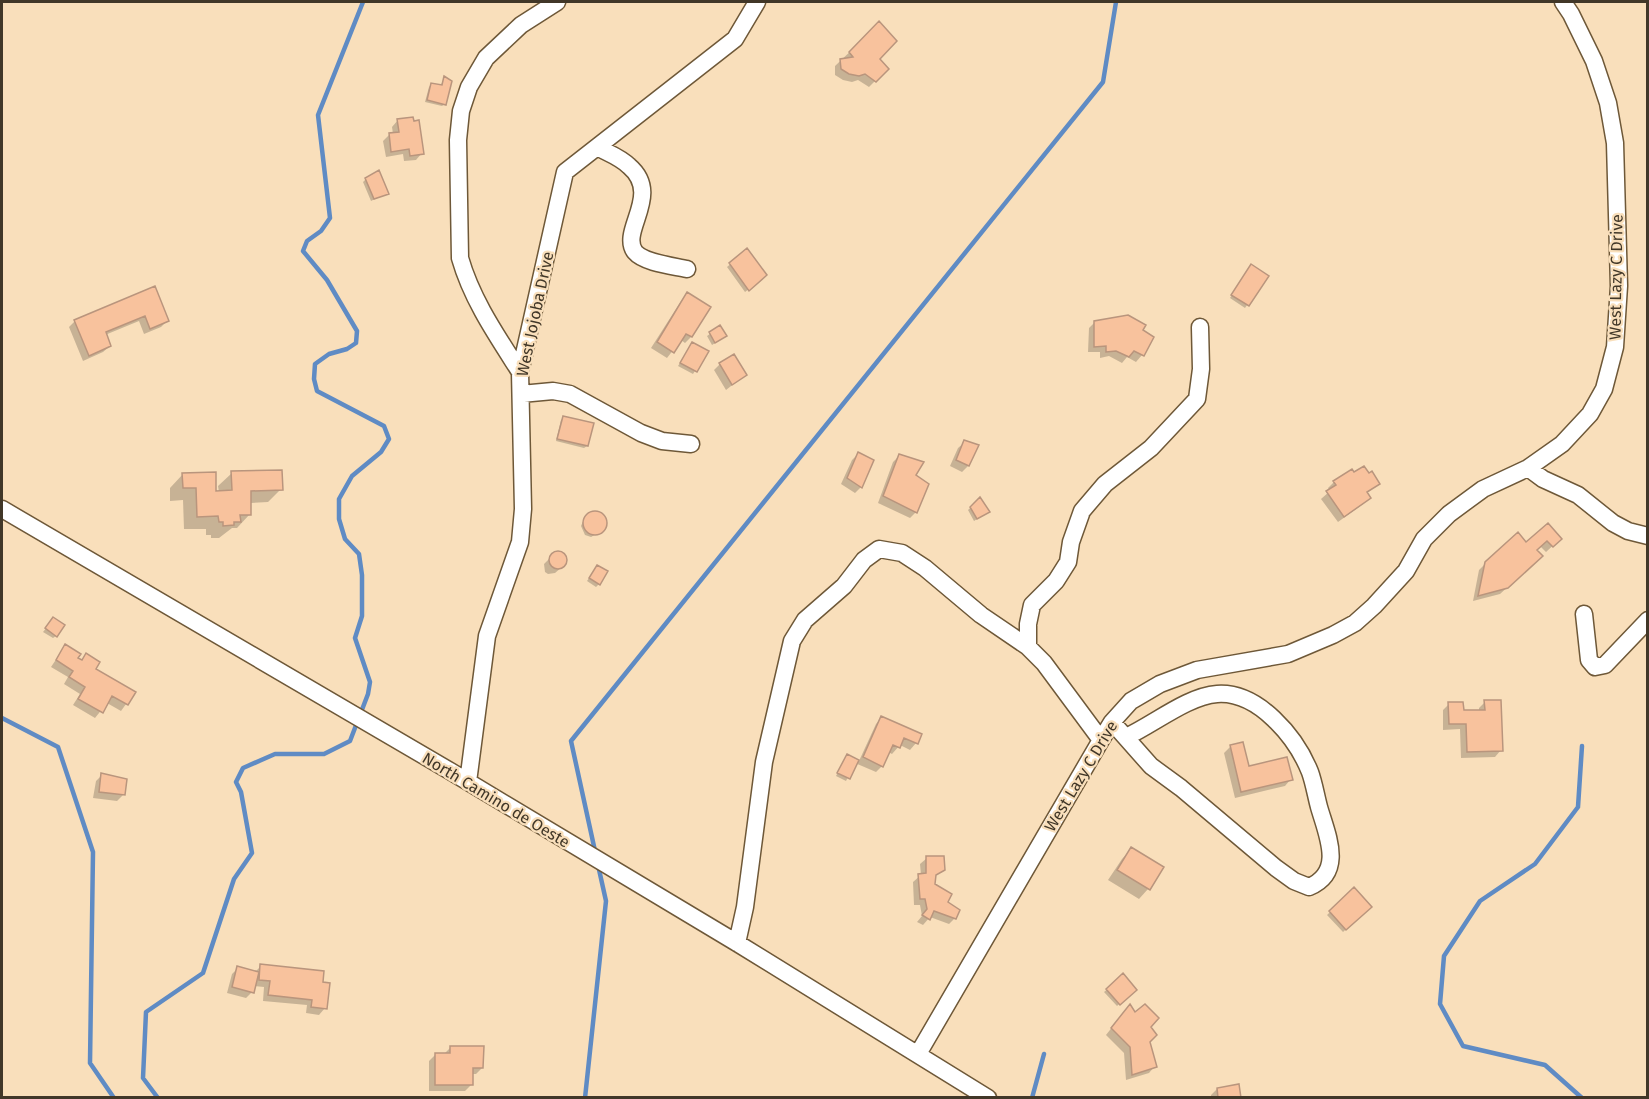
<svg xmlns="http://www.w3.org/2000/svg" width="1649" height="1099" viewBox="0 0 1649 1099" font-family="'Fira Sans',sans-serif">
<rect width="100%" height="100%" fill="#f9dfbb"/>
<path fill="#0003" d="M 879,24 L 878,59 L 887,69 L 869,87 L 858,80 L 852,82 L 843,80 L 835,75 L 835,66 Z
M 444,78 L 445,104 L 442,106 L 425,102 L 429,87 L 432,84 L 440,87 Z
M 398,120 L 422,153 L 416,160 L 404,161 L 403,154 L 386,157 L 383,141 L 389,135 L 393,134 L 392,127 Z
M 366,179 L 387,193 L 371,201 L 363,182 Z
M 747,250 L 763,278 L 745,292 L 727,267 Z
M 1249,269 L 1267,276 L 1245,308 L 1230,298 Z
M 154,288 L 167,321 L 161,327 L 144,334 L 139,321 L 105,335 L 110,346 L 103,352 L 83,361 L 69,327 L 75,321 Z
M 687,294 L 691,337 L 685,343 L 681,340 L 667,358 L 651,348 L 681,301 Z
M 1095,322 L 1141,331 L 1152,338 L 1142,355 L 1136,362 L 1127,357 L 1122,363 L 1109,356 L 1100,358 L 1100,352 L 1088,352 L 1089,328 Z
M 720,327 L 723,338 L 712,345 L 707,336 Z
M 692,344 L 707,352 L 693,374 L 678,366 Z
M 720,364 L 745,375 L 726,390 L 714,370 Z
M 564,417 L 587,446 L 584,448 L 556,441 L 561,420 Z
M 965,442 L 968,466 L 962,472 L 950,466 L 958,448 Z
M 858,454 L 861,487 L 855,493 L 841,484 L 852,460 Z
M 899,456 L 914,476 L 916,512 L 910,518 L 878,503 L 893,462 Z
M 232,473 L 281,489 L 268,502 L 250,503 L 250,514 L 237,528 L 232,528 L 219,538 L 211,538 L 211,535 L 206,535 L 206,529 L 184,529 L 183,500 L 170,501 L 170,488 L 183,474 L 215,492 L 219,492 L 218,486 Z
M 1334,482 L 1378,484 L 1366,494 L 1369,498 L 1363,504 L 1338,522 L 1321,499 L 1330,491 L 1328,488 Z
M 980,499 L 988,512 L 974,521 L 968,510 Z
M 594,513 L 600,514 L 605,523 L 600,532 L 591,537 L 585,535 L 581,526 L 584,519 Z
M 1560,539 L 1546,552 L 1540,546 L 1536,550 L 1535,562 L 1500,594 L 1473,601 L 1479,570 L 1486,563 L 1526,544 Z
M 559,553 L 564,555 L 565,560 L 562,567 L 555,573 L 548,574 L 545,572 L 544,564 L 554,554 Z
M 595,569 L 599,584 L 596,587 L 587,581 Z
M 51,622 L 56,636 L 53,638 L 43,632 Z
M 65,646 L 80,661 L 86,655 L 94,669 L 134,693 L 121,711 L 107,703 L 95,718 L 73,705 L 80,694 L 64,684 L 68,677 L 51,667 Z
M 1485,702 L 1501,750 L 1495,757 L 1461,758 L 1460,729 L 1443,730 L 1443,710 L 1449,704 L 1462,712 L 1479,711 L 1479,708 Z
M 882,717 L 920,734 L 916,743 L 910,750 L 900,745 L 892,754 L 888,752 L 882,766 L 876,772 L 855,763 L 846,781 L 836,776 L 847,755 L 859,761 L 876,724 Z
M 1231,746 L 1248,768 L 1291,779 L 1285,786 L 1235,798 L 1224,753 Z
M 102,775 L 123,795 L 117,801 L 93,798 L 96,781 Z
M 1131,849 L 1162,868 L 1148,889 L 1139,899 L 1108,880 L 1122,859 Z
M 927,858 L 943,870 L 934,877 L 933,885 L 947,902 L 955,918 L 949,924 L 930,917 L 923,925 L 917,922 L 922,916 L 920,905 L 914,905 L 913,882 L 921,875 L 920,864 Z
M 1354,889 L 1370,907 L 1343,932 L 1327,915 Z
M 261,966 L 321,984 L 325,1008 L 319,1015 L 306,1013 L 307,1005 L 263,1001 L 264,987 L 254,986 L 252,992 L 246,998 L 227,993 L 232,974 L 238,968 L 255,972 Z
M 1123,976 L 1135,990 L 1117,1006 L 1104,992 Z
M 1124,1012 L 1135,1014 L 1149,1026 L 1148,1042 L 1155,1066 L 1149,1073 L 1126,1080 L 1124,1053 L 1106,1035 Z
M 451,1047 L 482,1068 L 476,1074 L 472,1074 L 471,1085 L 465,1091 L 429,1091 L 429,1061 L 436,1054 L 444,1054 Z
M 1217,1089 L 1240,1098 L 1211,1098 L 1211,1095 Z"/>
<g fill="none" stroke-linecap="round" stroke-linejoin="round">
<path stroke="#5f8bc4" stroke-width="4.5" d="M 2,718 L 58,747 L 93,852 L 90,1063 L 114,1098
M 595,851 L 571,741 L 1103,82 L 1116,2
M 158,1098 L 143,1078 L 146,1012 L 203,973 L 234,879 L 252,853 L 241,792 L 236,782 L 243,768 L 275,754 L 324,754 L 350,741 L 368,694 L 370,682 L 355,638 L 362,616 L 362,575 L 359,554 L 345,539 L 339,519 L 339,499 L 352,476 L 381,452 L 389,439 L 384,426 L 317,391 L 314,379 L 315,364 L 329,354 L 347,349 L 356,343 L 357,331 L 327,280 L 303,251 L 307,241 L 321,231 L 330,218 L 318,115 L 363,2
M 585,1098 L 606,901 L 598,865
M 1032,1098 L 1044,1054
M 1582,1098 L 1545,1065 L 1463,1046 L 1440,1004 L 1444,956 L 1480,901 L 1535,864 L 1578,807 L 1582,746"/>
</g>
<path fill="#f8c29d" stroke="#b9957d" stroke-width="1.5" d="M 879,21 L 897,41 L 880,59 L 889,69 L 876,82 L 865,74 L 859,76 L 849,74 L 841,69 L 840,59 L 853,57 L 849,52 Z
M 444,76 L 452,81 L 446,105 L 427,100 L 431,83 L 442,85 Z
M 413,117 L 414,121 L 419,120 L 424,154 L 410,156 L 409,149 L 391,152 L 389,133 L 399,132 L 397,119 Z
M 379,170 L 389,194 L 374,199 L 365,178 Z
M 747,248 L 767,275 L 749,291 L 729,263 Z
M 1251,264 L 1269,276 L 1249,306 L 1231,295 Z
M 155,286 L 169,321 L 150,329 L 145,316 L 106,332 L 111,346 L 89,356 L 74,320 Z
M 687,292 L 711,307 L 692,337 L 686,334 L 674,353 L 657,342 Z
M 1128,315 L 1146,325 L 1143,330 L 1154,337 L 1144,356 L 1134,351 L 1129,357 L 1116,351 L 1106,352 L 1106,346 L 1094,347 L 1094,321 Z
M 720,325 L 727,336 L 715,343 L 709,332 Z
M 692,342 L 709,351 L 697,372 L 680,363 Z
M 734,354 L 747,375 L 732,385 L 719,363 Z
M 563,416 L 594,423 L 588,446 L 557,439 Z
M 964,440 L 979,445 L 969,466 L 956,460 Z
M 858,452 L 874,460 L 862,488 L 847,478 Z
M 899,454 L 924,462 L 916,475 L 929,484 L 917,513 L 883,496 Z
M 1364,466 L 1369,473 L 1372,471 L 1380,484 L 1367,492 L 1371,498 L 1344,517 L 1326,491 L 1336,485 L 1333,481 L 1352,469 L 1354,472 Z
M 282,470 L 283,490 L 251,491 L 251,515 L 240,515 L 241,522 L 234,522 L 234,525 L 223,526 L 223,522 L 219,522 L 218,516 L 197,517 L 196,488 L 183,488 L 182,473 L 216,472 L 216,491 L 232,490 L 231,471 Z
M 980,497 L 990,512 L 977,519 L 970,507 Z
M583 523a12 12 0 1 1 24 0a12 12 0 1 1-24 0Z
M 1548,523 L 1562,539 L 1553,547 L 1547,541 L 1537,550 L 1543,556 L 1508,588 L 1478,596 L 1485,562 L 1518,532 L 1526,542 Z
M549 560a9 9 0 1 1 18 0a9 9 0 1 1-18 0Z
M 597,565 L 608,571 L 600,585 L 589,578 Z
M 53,617 L 65,625 L 57,637 L 45,628 Z
M 65,644 L 81,654 L 78,658 L 82,660 L 86,653 L 100,662 L 96,669 L 136,692 L 128,705 L 112,696 L 103,713 L 78,699 L 85,687 L 69,677 L 73,671 L 56,660 Z
M 1484,700 L 1501,700 L 1503,751 L 1467,752 L 1466,724 L 1449,724 L 1448,702 L 1463,702 L 1464,710 L 1485,710 Z
M 881,716 L 922,734 L 918,744 L 904,738 L 900,748 L 893,745 L 883,767 L 863,757 Z
M 1243,742 L 1249,766 L 1287,757 L 1293,780 L 1241,792 L 1230,745 Z
M 847,754 L 859,760 L 850,779 L 837,773 Z
M 101,773 L 127,779 L 125,795 L 99,792 Z
M 1131,847 L 1164,867 L 1150,890 L 1117,870 Z
M 926,856 L 944,856 L 945,870 L 936,875 L 935,884 L 952,894 L 948,902 L 960,910 L 956,919 L 934,911 L 930,920 L 922,915 L 927,909 L 925,899 L 920,899 L 918,874 L 926,873 Z
M 1354,887 L 1372,907 L 1346,930 L 1329,911 Z
M 260,964 L 324,971 L 323,982 L 330,983 L 327,1009 L 311,1007 L 312,1000 L 268,995 L 270,981 L 259,980 Z
M 237,966 L 259,972 L 254,993 L 232,987 Z
M 1123,973 L 1137,990 L 1120,1005 L 1106,989 Z
M 1130,1004 L 1135,1012 L 1145,1004 L 1159,1018 L 1151,1027 L 1157,1035 L 1150,1042 L 1157,1067 L 1132,1075 L 1130,1047 L 1111,1028 Z
M 450,1046 L 484,1046 L 483,1068 L 473,1068 L 473,1085 L 435,1085 L 435,1053 L 450,1053 Z
M 1239,1084 L 1241,1098 L 1218,1098 L 1217,1088 Z"/>
<g fill="none" stroke-linecap="round" stroke-linejoin="round">
<g stroke="#6e5838" stroke-width="19">
<path id="minor" d="M 597,147 C 608,153 620,157 629,166 C 663,195 619,231 635,252 C 644,263 674,266 687,269
M 520,372 C 497,336 472,300 460,258 L 458,140 L 461,111 L 469,87 L 486,58 L 521,25 L 557,2
M 521,394 L 553,391 L 570,394 L 641,433 L 662,441 L 691,444
M 1528,468 L 1543,479 L 1578,495 L 1613,523 L 1628,531 L 1648,536
M 2,509 L 450,771 L 737,943 L 988,1098
M 1584,614 L 1589,660 L 1595,667 L 1605,665 L 1648,620
M 1028,647 L 1028,624 L 1032,605 L 1056,581 L 1068,562 L 1071,542 L 1082,511 L 1105,484 L 1151,448 L 1197,399 L 1201,369 L 1200,327
M 1112,722 L 1151,766 L 1181,788 L 1276,868 L 1294,881 L 1309,887 C 1345,872 1327,835 1319,807 C 1316,796 1314,783 1310,772 C 1296,737 1258,691 1217,694 C 1188,696 1154,724 1126,737
M 468,782 L 487,636 L 520,542 L 523,509 L 520,372 L 565,172 L 735,39 L 757,2
M 737,943 L 745,907 L 764,762 L 792,641 L 805,620 L 844,586 L 864,560 L 879,549 L 902,553 L 925,568 L 981,615 L 1028,647 L 1044,663 L 1101,740
M 918,1054 L 1101,740 L 1112,722 L 1131,701 L 1160,684 L 1197,670 L 1288,654 L 1333,635 L 1355,623 L 1374,606 L 1406,571 L 1424,539 L 1449,514 L 1483,489 L 1528,468 L 1562,444 L 1590,414 L 1604,389 L 1615,347 L 1619,286 L 1615,143 L 1608,103 L 1594,61 L 1571,14 L 1563,2"/>
</g>
<use href="#minor" stroke="#fff" stroke-width="16"/>
</g>
<g text-anchor="middle" dominant-baseline="central" stroke-width="4.5" stroke-linejoin="round" paint-order="stroke">
<g font-size="16" fill="#413728" stroke="#f9dfbb">
<text transform="translate(1616 277) rotate(-89)">West Lazy C Drive</text>
<text transform="translate(535 314) rotate(-78)">West Jojoba Drive</text>
<text transform="translate(1081 776) rotate(-59)">West Lazy C Drive</text>
<text transform="translate(496 800) rotate(31)">North Camino de Oeste</text>
</g>
</g>
<rect width="1649" height="1099" fill="none" stroke="#413728" stroke-width="6"/>
</svg>
